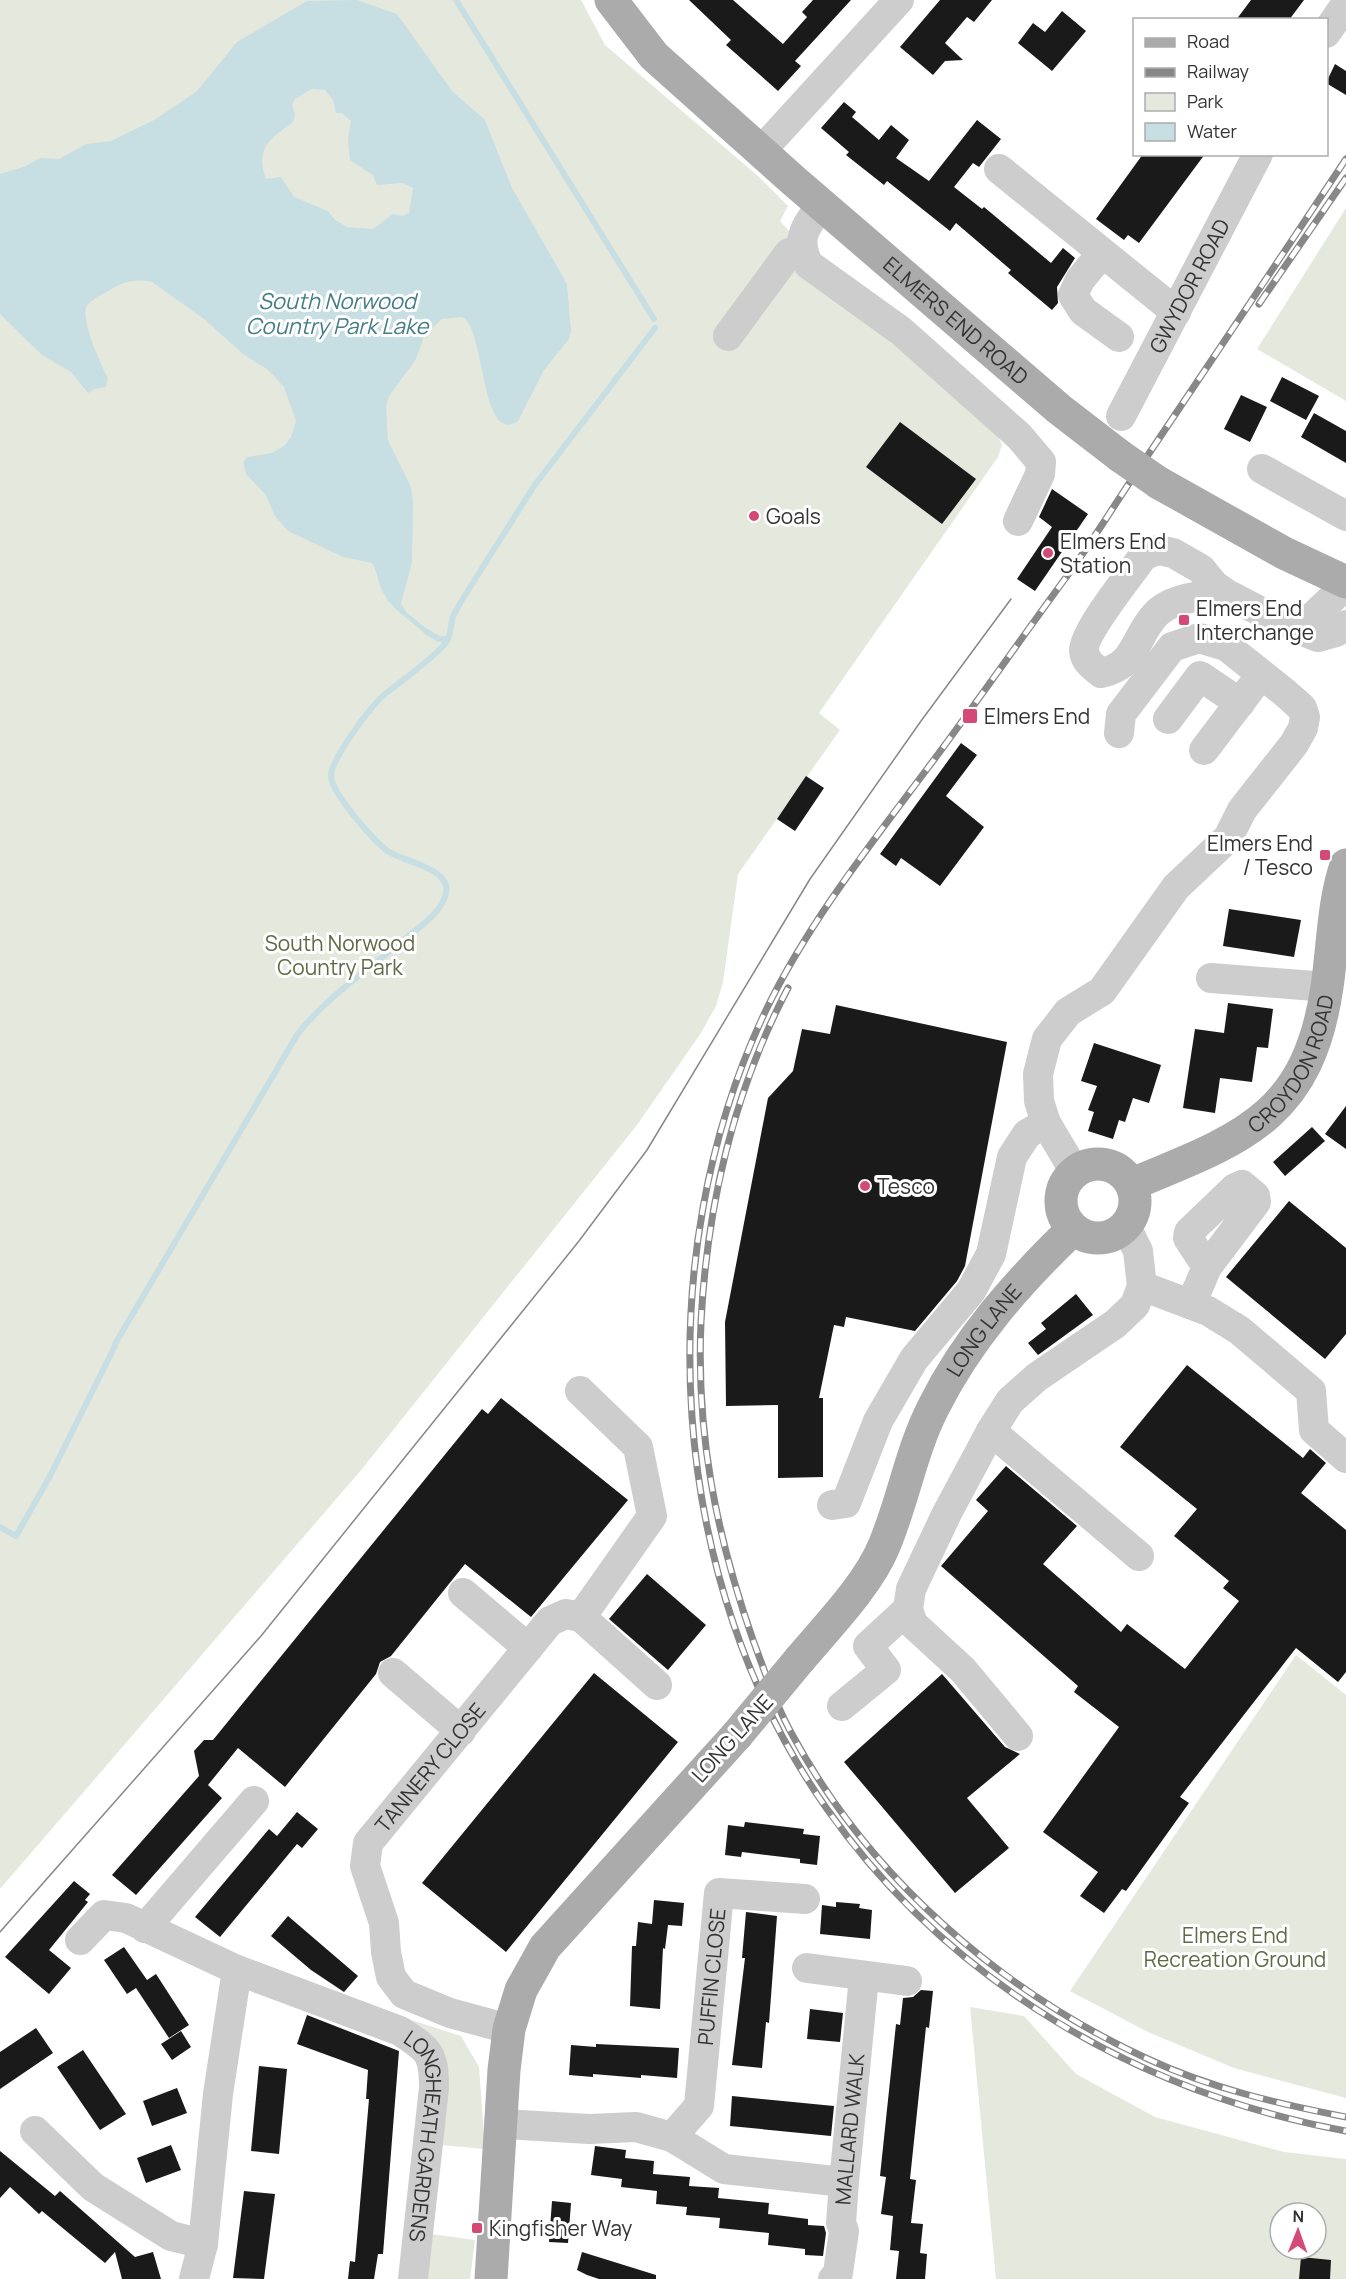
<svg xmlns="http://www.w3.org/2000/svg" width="1346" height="2279" viewBox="0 0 1346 2279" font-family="Manrope,sans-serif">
<rect width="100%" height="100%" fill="#fff"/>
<path fill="#e5e8dd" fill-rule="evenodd" d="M 0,0 L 581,0 L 605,45 L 758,176 L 788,206 L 780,221 L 881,332 L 998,436 L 1002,445 L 998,457 L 819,713 L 840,730 L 738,874 L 723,982 L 716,1006 L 701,1033 L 637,1125 L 362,1469 L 0,1889 Z
M 1346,208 L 1346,401 L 1257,349 Z
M 1296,1655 L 1346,1695 L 1346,2098 L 1234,2068 L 1148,2032 L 1070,1991 Z
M 970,2007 L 1024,2016 L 1076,2074 L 1155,2117 L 1284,2152 L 1346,2159 L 1346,2279 L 996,2279 ZM 1280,2213 L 1316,2213 L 1316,2249 L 1280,2249 Z
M 405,2018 L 461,2036 L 479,2067 L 485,2149 L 440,2145 Z
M 431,2234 L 475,2240 L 470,2279 L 427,2279 Z"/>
<path fill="#c7dfe2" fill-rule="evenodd" d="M 357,0 L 397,14 L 452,91 L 485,120 L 512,188 L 567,284 L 571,331 L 569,339 L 544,370 L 518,421 C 480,447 486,328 462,317 L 442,319 L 424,336 L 416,359 L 389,396 L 386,407 L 388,441 L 411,487 L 413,503 L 412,562 L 401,604 L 407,613 L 427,629 L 424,633 C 410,619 393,611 384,594 C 378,584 378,573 372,563 L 343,557 L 288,531 L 275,516 L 266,495 L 246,474 L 243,462 L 247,457 L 272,453 L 284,446 L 291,437 L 296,421 L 284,387 L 267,369 L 243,354 L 204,319 L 152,282 C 134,278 123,282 108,291 C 102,295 93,299 88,304 C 78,315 101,365 108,378 L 106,387 L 95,389 L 88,393 L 71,372 L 42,355 L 0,314 L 0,174 L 26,166 L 40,158 L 59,159 L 86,144 L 111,141 L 156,119 L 197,91 L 237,42 L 307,1 ZM 312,89 L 325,90 L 333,100 L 336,113 L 342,113 L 351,121 L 348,138 L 350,160 L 373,175 L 377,185 L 402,183 L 413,188 L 409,213 L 402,216 L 393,214 L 373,229 L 347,227 L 335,220 L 328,211 L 294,197 L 281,177 L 266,179 C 254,147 273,137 293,122 L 295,115 L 292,105 L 295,99 Z"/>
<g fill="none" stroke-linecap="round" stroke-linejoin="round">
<path stroke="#c7dfe2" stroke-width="6" d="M 456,0 L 654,319
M 427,632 L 439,639 L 448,639
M 115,1344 L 297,1035 C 325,998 367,971 402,941 C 414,931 430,921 439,908 C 466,871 413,865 391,853 C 377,846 331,792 331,776 C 331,759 371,706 385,694 C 405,678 425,665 444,645 C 452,636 450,626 453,616 C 456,611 459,605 462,600 L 534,486 L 655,328
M 0,1527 L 16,1536 L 50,1476 L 115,1346"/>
</g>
<path fill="#1a1a1a" d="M 689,0 L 733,0 L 783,44 L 807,17 L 802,12 L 813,0 L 851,0 L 795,61 L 801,66 L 778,91 L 726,45 L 731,40 Z
M 940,0 L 992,0 L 974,22 L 967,17 L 945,43 L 963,60 L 945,61 L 933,75 L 900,47 Z
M 1251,0 L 1304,0 L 1289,20 L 1236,20 Z
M 1062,11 L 1086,31 L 1052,71 L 1018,43 L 1033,23 L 1045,32 Z
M 1335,64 L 1346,71 L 1346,95 L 1326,83 Z
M 844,102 L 856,112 L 852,117 L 879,140 L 891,125 L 909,140 L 896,158 L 929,181 L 977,120 L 1001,139 L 979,167 L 973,163 L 954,187 L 982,209 L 984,207 L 1051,263 L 1063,248 L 1075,258 L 1057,287 L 1058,303 L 1052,310 L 1008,273 L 1011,270 L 956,223 L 950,231 L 887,181 L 884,185 L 846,155 L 849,152 L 821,128 Z
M 1143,154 L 1205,154 L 1139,243 L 1128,235 L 1124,240 L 1096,219 Z
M 1282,377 L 1319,396 L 1306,420 L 1270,401 Z
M 1241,395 L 1267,407 L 1250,442 L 1224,429 Z
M 1314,413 L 1346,431 L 1346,463 L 1301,437 Z
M 900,422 L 976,479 L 942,524 L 866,467 Z
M 1052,489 L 1088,514 L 1035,591 L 1017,579 L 1052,527 L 1039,517 Z
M 961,743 L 977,755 L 946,796 L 984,827 L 940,886 L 901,858 L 896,866 L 880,854 Z
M 806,776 L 824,788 L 795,831 L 777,819 Z
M 1229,909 L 1301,920 L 1294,957 L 1223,946 Z
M 1228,1003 L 1273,1009 L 1268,1048 L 1257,1047 L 1252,1082 L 1220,1078 L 1215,1113 L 1183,1108 L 1195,1029 L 1224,1033 Z
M 836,1005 L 1007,1042 L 965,1266 L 957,1281 L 915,1331 L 846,1317 L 844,1327 L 834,1325 L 819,1398 L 823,1398 L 823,1477 L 778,1478 L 778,1405 L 726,1406 L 725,1322 L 768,1098 L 793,1071 L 802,1029 L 830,1034 Z
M 1094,1043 L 1161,1065 L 1149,1103 L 1133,1098 L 1125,1122 L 1119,1120 L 1113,1139 L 1088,1131 L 1094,1112 L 1088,1110 L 1097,1086 L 1081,1081 Z
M 1346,1106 L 1346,1149 L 1325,1134 Z
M 1312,1127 L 1325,1141 L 1285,1176 L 1273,1162 Z
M 1289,1201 L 1346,1248 L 1346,1334 L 1325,1359 L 1226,1277 Z
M 1076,1294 L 1093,1315 L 1038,1355 L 1028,1343 L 1046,1329 L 1041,1323 Z
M 1187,1365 L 1303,1458 L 1310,1449 L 1326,1463 L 1301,1493 L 1346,1530 L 1346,1672 L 1338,1682 L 1296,1648 L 1180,1797 L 1189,1803 L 1126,1891 L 1122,1889 L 1104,1913 L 1080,1896 L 1098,1872 L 1043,1832 L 1119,1727 L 1074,1692 L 1078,1686 L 941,1566 L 988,1511 L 976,1500 L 1006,1466 L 1077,1526 L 1043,1564 L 1121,1632 L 1127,1624 L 1185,1669 L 1239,1601 L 1223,1588 L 1229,1581 L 1174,1536 L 1197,1509 L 1120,1447 Z
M 501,1398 L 628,1500 L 531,1617 L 465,1564 L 391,1656 L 380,1662 L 376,1674 L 285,1787 L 238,1748 L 208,1785 L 222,1798 L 136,1895 L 112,1875 L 199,1776 L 194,1751 L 204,1740 L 213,1740 L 482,1409 L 488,1414 Z
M 647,1574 L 706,1625 L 668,1670 L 609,1619 Z
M 594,1673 L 678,1742 L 506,1952 L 422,1883 Z
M 942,1674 L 1005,1747 L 1020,1754 L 967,1798 L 1009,1848 L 955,1893 L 844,1762 Z
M 297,1812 L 318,1829 L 302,1848 L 297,1844 L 220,1937 L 195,1917 L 269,1829 L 277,1836 Z
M 745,1822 L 804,1829 L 803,1834 L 820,1836 L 817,1865 L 800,1863 L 800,1859 L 742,1852 L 741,1857 L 725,1855 L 728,1825 L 744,1827 Z
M 74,1881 L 90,1894 L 85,1900 L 88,1902 L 49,1950 L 71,1968 L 49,1994 L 5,1957 Z
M 654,1900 L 684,1903 L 682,1926 L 668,1925 L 665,1949 L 663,1948 L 660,2009 L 630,2006 L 632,1946 L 636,1946 L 638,1922 L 652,1924 Z
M 836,1902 L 860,1904 L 859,1908 L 872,1910 L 870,1939 L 820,1934 L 822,1905 L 836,1907 Z
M 746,1912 L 777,1916 L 769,2023 L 766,2022 L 762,2068 L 732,2065 L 745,1958 L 742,1958 Z
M 288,1916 L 358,1976 L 344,1992 L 311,1970 L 271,1936 Z
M 124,1947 L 147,1980 L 156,1974 L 189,2025 L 169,2038 L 136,1988 L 127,1994 L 104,1960 Z
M 921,1990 L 933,1991 L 929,2028 L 926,2027 L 910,2179 L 916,2180 L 911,2223 L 923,2224 L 920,2253 L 927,2254 L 925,2279 L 896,2279 L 899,2251 L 890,2250 L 893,2216 L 881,2214 L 886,2177 L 880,2176 L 896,2024 L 900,2025 L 903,1998 L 913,1997 Z
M 810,2009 L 843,2013 L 840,2042 L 807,2039 Z
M 307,2015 L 399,2051 L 383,2254 L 378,2254 L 374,2279 L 348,2279 L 350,2261 L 355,2262 L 369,2099 L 366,2099 L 368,2070 L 297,2044 Z
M 36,2028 L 53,2053 L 0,2089 L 0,2052 Z
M 181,2031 L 191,2047 L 172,2060 L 161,2044 Z
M 596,2044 L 679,2048 L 677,2078 L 641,2075 L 641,2078 L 593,2074 L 593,2077 L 569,2075 L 571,2045 L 596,2047 Z
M 83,2050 L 126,2114 L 100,2130 L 57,2067 Z
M 259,2066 L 287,2069 L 279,2154 L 251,2151 Z
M 177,2088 L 187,2113 L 152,2126 L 143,2101 Z
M 732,2096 L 834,2106 L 831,2136 L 730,2126 Z
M 171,2145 L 181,2170 L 146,2183 L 137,2158 Z
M 595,2146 L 626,2150 L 625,2158 L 654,2161 L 653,2174 L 690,2177 L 689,2186 L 719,2188 L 718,2198 L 769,2203 L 768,2214 L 808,2219 L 808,2225 L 824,2226 L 826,2233 L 823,2256 L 805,2255 L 805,2249 L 768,2245 L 769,2233 L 719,2228 L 720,2218 L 686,2215 L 687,2207 L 656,2204 L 657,2191 L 621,2187 L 622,2179 L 591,2175 Z
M 0,2151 L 55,2196 L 60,2191 L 135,2257 L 153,2252 L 161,2279 L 122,2279 L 115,2252 L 105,2263 L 42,2211 L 39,2214 L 10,2187 L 0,2198 Z
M 244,2191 L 275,2194 L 264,2279 L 233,2278 Z
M 552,2201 L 571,2203 L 568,2243 L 549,2242 Z
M 582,2252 L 656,2275 L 656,2279 L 599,2279 L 587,2275 L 577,2270 Z
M 1301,2257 L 1331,2260 L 1330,2279 L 1299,2279 Z"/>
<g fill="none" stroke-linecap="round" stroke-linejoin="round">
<g stroke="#cdcdcd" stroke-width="30">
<path d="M 1326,33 L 1346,4"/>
<path d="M 761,151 L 899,0"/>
<path d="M 999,169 L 1176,312"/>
<path d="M 821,205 C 805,229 796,235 808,264 L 901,331 L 1019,436 L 1041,462 L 1040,474 L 1018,521"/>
<path d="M 1102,253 L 1080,280 L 1073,295 L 1083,311 L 1119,337"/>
<path d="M 728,336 L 789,253 L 802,249"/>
<path id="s1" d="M 1121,416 L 1258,154"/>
<path d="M 1262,469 L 1346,516"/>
<path d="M 1227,594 C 1205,595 1173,597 1156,614 C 1134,637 1137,666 1101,673 C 1094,667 1085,662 1084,651 C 1083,632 1131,574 1144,555 L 1158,550 L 1173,553 L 1201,569 L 1214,585 L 1227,594 L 1279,621 L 1318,637 L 1336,632 L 1346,625"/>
<path d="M 1299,630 L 1346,585"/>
<path d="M 1168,719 L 1200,676 L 1240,703"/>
<path d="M 1204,750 L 1251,688"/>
<path d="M 1211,978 L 1327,987"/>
<path d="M 1075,1172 L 1046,1123 L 1039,1101 L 1038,1074 L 1047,1039 L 1068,1012 L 1102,991 L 1176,887 L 1228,838 L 1242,810 L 1294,744 L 1303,728 L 1305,717 L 1302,708 L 1284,692 L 1226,646 L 1199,638 L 1172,647 L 1121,714 L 1119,733"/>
<path d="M 1142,1286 L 1208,1311 L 1239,1330 L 1311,1391 L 1314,1430 L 1346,1458"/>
<path d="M 1191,1304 L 1207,1267 L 1256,1202 L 1255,1196 L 1242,1185 L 1235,1188 L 1189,1232 L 1188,1238 L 1207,1267"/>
<path d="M 580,1391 L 638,1447 L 652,1516 L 581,1617"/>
<path d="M 991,1431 L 1139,1556"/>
<path d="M 832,1505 L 846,1503 L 878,1421 L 914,1359 L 971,1291 L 991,1254 L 1012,1157 L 1027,1134 L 1046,1123"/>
<path d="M 463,1593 L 528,1648"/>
<path d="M 581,1617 L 657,1685"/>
<path d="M 393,1673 L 461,1731"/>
<path d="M 842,1706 L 886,1670 L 868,1646 L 908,1609"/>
<path d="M 1018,1736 L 963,1670 L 913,1624 L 908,1609 L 911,1589 L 947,1513 L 991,1431 L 1010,1401 L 1037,1377 L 1115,1324 L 1135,1305 L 1142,1286 L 1138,1251 L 1126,1227"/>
<path d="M 145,1928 L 254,1801"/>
<path d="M 80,1940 L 104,1915 L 126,1918 L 237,1970 L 218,2094 L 203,2244 L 194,2279"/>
<path d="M 807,1968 L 907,1981"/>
<path id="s2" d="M 237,1970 L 400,2031 C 429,2050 434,2053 434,2088 L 413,2279"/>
<path id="s3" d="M 509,2029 L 450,2013 L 404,1994 L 391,1977 L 386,1952 L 384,1923 L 365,1866 L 368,1843 L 550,1621 L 566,1614 L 581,1617"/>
<path d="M 502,2124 L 589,2129 L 636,2127 L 672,2137 L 724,2169 L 844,2182"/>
<path d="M 35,2131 L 93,2187 L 171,2236 L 203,2244"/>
<path id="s4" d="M 672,2137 L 699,2106 L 719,1893 L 805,1899"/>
<path id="s5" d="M 833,2279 L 838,2273 L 844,2231 L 841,2223 L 844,2182 L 864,1977"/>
</g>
<g stroke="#ababab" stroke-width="33">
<path id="s6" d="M 611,0 L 654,56 L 794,181 L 1059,409 L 1120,456"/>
<path d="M 1159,483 L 1284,553 L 1346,582"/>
<circle cx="1098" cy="1201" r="37"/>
<path id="s7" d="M 1132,1184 C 1241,1139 1308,1118 1327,987 C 1333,947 1333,903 1346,865"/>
<path id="s8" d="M 800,1659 C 828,1626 868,1585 884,1546 C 903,1501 911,1451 933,1408 C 967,1339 1018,1282 1073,1229"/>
<path d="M 491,2279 L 504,2070 L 509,2029 L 521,1990 L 545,1947 L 737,1735"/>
</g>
<path stroke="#888" stroke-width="1.5" d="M 0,1932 L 261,1636 L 579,1241 L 647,1150 L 810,879 L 921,721 L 1011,599"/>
<g stroke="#888" stroke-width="7">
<path id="rail" d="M 1346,159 C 1279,260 1211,361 1144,461 C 1118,499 1094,539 1067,576 C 1020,640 975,705 927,769 C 870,845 809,922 767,1008 C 647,1257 667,1582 827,1809 C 949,1982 1139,2093 1346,2131
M 1259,304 L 1346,178
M 788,988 C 734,1091 707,1206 701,1322 C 696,1434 716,1534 753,1640 C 765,1672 776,1706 793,1736 C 870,1878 1002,1992 1148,2059 C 1210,2088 1279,2104 1346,2117"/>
</g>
<use href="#rail" stroke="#fff" stroke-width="4.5" stroke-dasharray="14" stroke-linecap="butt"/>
<path stroke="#ababab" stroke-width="33" d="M 1120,456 L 1159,483
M 737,1735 L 800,1659"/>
</g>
<g fill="#d44a76" stroke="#fff" stroke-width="2">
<circle cx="754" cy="516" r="6"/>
<circle cx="1048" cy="553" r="6"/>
<rect x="1178" y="614" width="12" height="12" rx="3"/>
<rect x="962" y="708" width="16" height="16" rx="3"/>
<rect x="1319" y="849" width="12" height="12" rx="3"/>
<circle cx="865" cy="1186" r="6"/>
<rect x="471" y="2222" width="12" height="12" rx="3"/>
</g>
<g text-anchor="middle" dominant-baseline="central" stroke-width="6" stroke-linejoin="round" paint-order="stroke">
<g font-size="21" fill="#333" stroke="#fff">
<text stroke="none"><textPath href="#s1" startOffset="147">GWYDOR ROAD</textPath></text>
<text stroke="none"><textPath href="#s6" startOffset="472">ELMERS END ROAD</textPath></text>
<text stroke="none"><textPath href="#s7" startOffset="210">CROYDON ROAD</textPath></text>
<text stroke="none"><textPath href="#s8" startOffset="381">LONG LANE</textPath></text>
<text transform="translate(732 1738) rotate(-48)">LONG LANE</text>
<text stroke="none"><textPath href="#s3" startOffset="368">TANNERY CLOSE</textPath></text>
<text stroke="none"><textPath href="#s4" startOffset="171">PUFFIN CLOSE</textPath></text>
<text stroke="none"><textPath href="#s5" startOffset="153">MALLARD WALK</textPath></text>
<text stroke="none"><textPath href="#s2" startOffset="291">LONGHEATH GARDENS</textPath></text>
</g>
<g font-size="21" fill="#333" stroke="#fff" text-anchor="start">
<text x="766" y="516">Goals</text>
<text x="1060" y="541">Elmers End<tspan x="1060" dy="24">Station</tspan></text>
<text x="1196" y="608">Elmers End<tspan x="1196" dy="24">Interchange</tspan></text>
<text x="984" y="716">Elmers End</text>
<text x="1313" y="843" text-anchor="end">Elmers End<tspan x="1313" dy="24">/ Tesco</tspan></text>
<text x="877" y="1186">Tesco</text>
<text x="489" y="2228">Kingfisher Way</text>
</g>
<g font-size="21" fill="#5f6a44" stroke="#fff">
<text x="340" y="943">South Norwood<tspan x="340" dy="24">Country Park</tspan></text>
<text x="1235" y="1935">Elmers End<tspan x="1235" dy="24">Recreation Ground</tspan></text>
</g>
<g font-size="22" font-style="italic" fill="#457d87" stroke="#fff">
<text x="337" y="301">South Norwood<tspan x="337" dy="25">Country Park Lake</tspan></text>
</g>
</g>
<rect x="1133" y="18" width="195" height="138" fill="#ffffff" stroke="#adadad" stroke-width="1.5"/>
<rect x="1145" y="38" width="30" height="9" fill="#ababab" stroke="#adadad" stroke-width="1.5"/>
<text x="1187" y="48" font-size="18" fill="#333333">Road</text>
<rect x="1145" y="68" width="30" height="9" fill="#888888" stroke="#adadad" stroke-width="1.5"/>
<text x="1187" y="78" font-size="18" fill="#333333">Railway</text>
<rect x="1145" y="93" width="30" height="18" fill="#e5e8dd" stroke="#adadad" stroke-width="1.5"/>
<text x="1187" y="108" font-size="18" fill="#333333">Park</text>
<rect x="1145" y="123" width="30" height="18" fill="#c7dfe2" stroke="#adadad" stroke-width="1.5"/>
<text x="1187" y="138" font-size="18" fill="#333333">Water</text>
<g transform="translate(1298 2231) rotate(1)"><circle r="28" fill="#ffffff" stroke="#adadad" stroke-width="1.5"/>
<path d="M0-4.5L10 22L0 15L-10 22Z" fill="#d44a76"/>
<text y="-9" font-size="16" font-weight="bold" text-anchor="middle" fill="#333333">N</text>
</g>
</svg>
